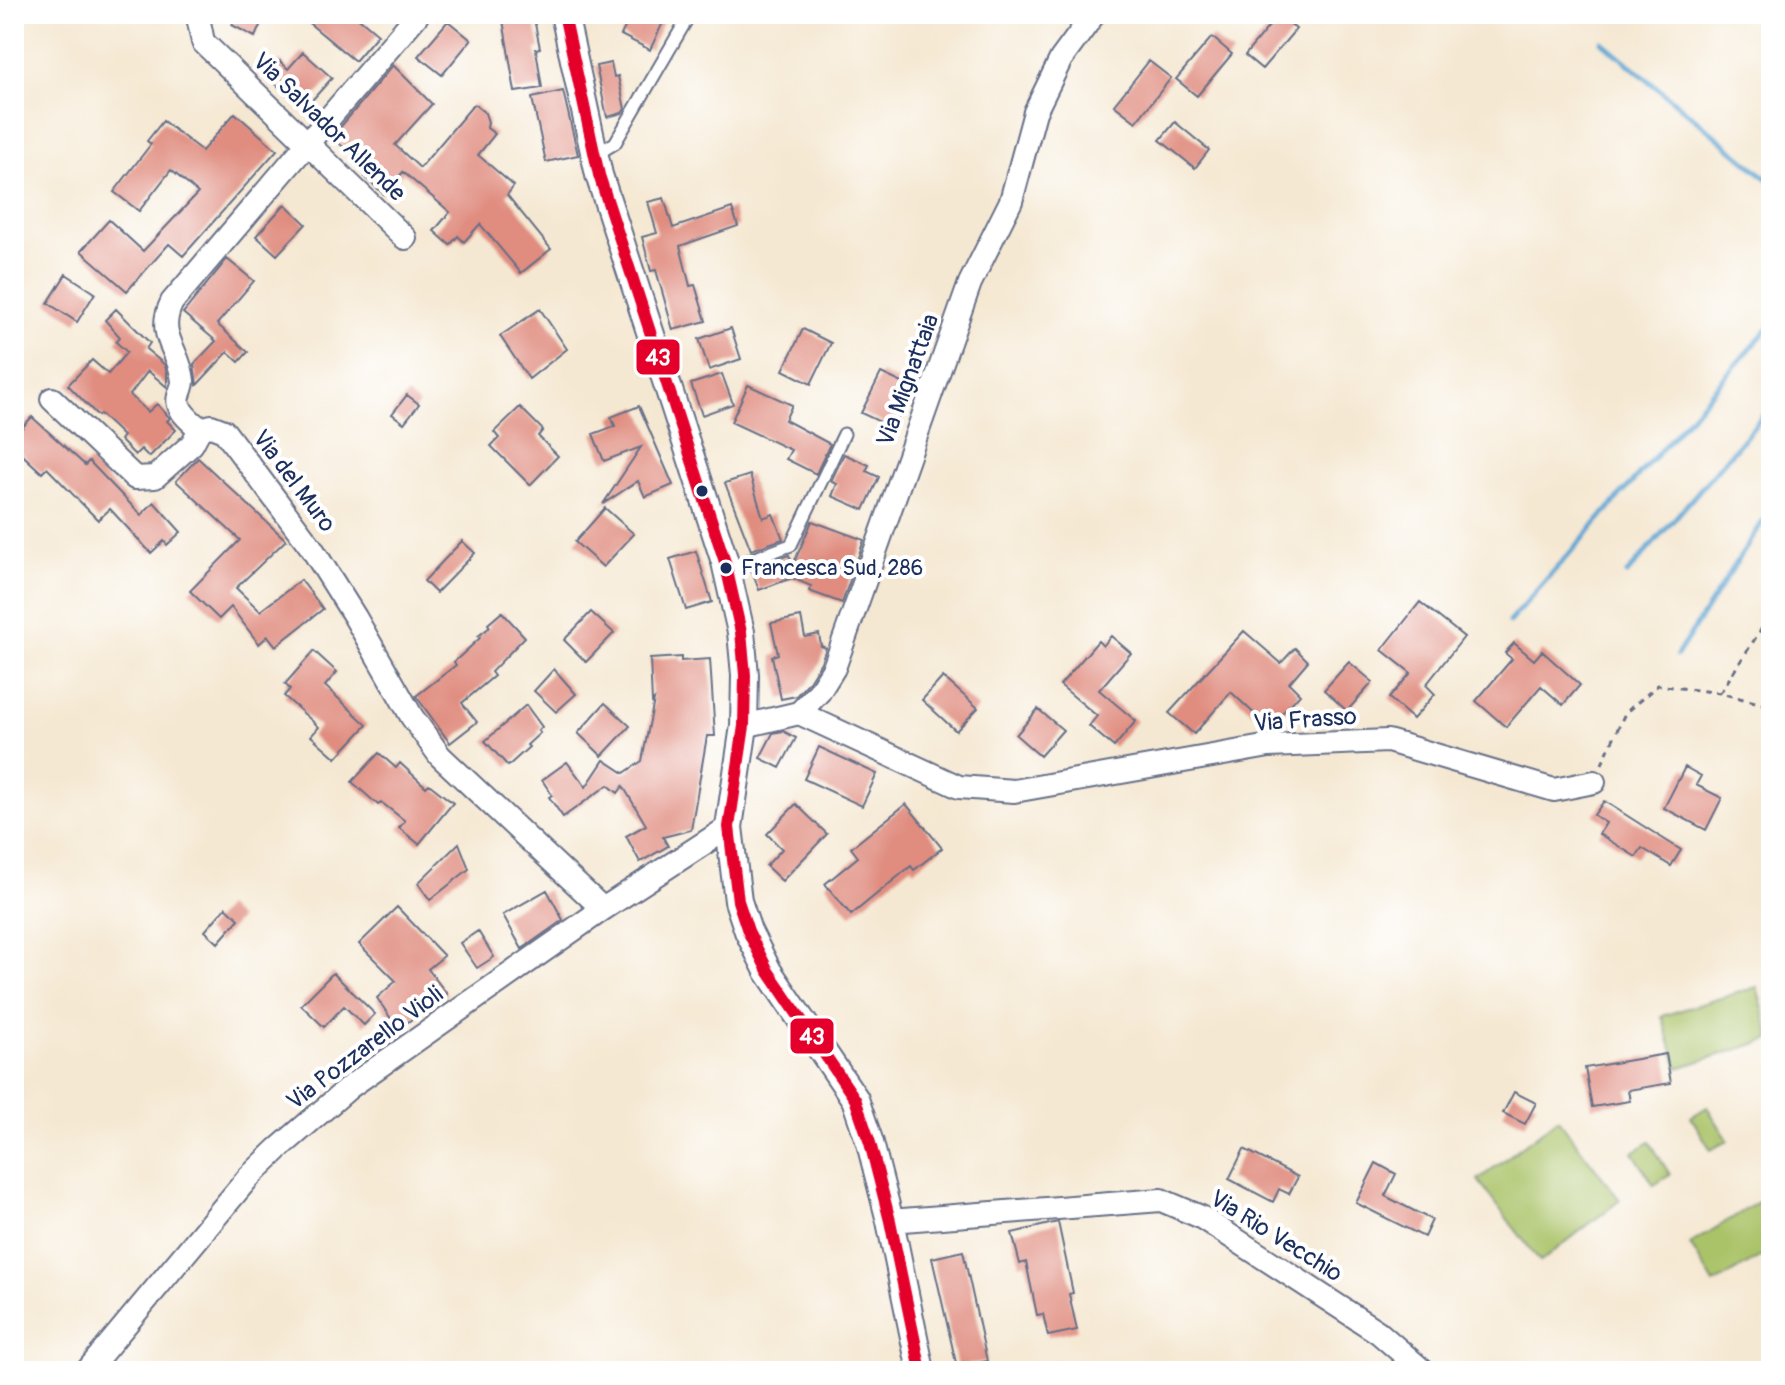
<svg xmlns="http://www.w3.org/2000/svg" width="1785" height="1385" viewBox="0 0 1785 1385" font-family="Pangolin,sans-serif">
<rect width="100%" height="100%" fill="#fff"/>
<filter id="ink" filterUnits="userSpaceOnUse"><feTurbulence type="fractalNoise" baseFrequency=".0125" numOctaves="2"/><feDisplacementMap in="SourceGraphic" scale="16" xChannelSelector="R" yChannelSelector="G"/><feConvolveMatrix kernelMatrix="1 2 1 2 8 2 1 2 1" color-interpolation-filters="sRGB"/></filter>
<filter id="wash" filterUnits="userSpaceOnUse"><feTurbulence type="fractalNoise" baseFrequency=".006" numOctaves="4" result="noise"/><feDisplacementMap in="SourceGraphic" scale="32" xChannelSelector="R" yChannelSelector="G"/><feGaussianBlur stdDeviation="1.8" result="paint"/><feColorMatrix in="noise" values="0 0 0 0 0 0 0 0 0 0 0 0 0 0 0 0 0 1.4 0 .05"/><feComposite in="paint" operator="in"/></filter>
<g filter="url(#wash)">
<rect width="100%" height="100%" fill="#f5e8d2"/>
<path fill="#aac368" stroke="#627963" stroke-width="2" d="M 1757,987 L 1771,1039 L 1678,1068 L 1662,1016 Z
M 1707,1107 L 1728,1140 L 1711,1150 L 1691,1117 Z
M 1558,1119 L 1620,1200 L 1540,1262 L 1478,1180 Z
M 1650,1142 L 1670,1175 L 1654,1185 L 1633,1152 Z
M 1766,1197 L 1771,1205 L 1771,1250 L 1714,1284 L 1690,1244 Z"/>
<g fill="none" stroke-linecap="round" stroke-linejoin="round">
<path stroke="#5ba4d2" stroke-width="5" d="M 1602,42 L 1771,182
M 1627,574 L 1771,407
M 1509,622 L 1771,325
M 1677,655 L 1771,509"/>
</g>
<g id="blocks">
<path fill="#e08c7f" d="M 237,14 L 265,14 L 255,37 L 232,25 Z
M 298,14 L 354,14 L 378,34 L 355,61 Z
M 533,14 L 540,48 L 536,49 L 542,88 L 515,92 L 503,20 Z
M 632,14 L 667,14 L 650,50 L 621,35 Z
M 1279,14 L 1296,29 L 1262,69 L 1245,55 Z
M 448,21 L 471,40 L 442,75 L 418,56 Z
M 1212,37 L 1232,54 L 1197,96 L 1176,79 Z
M 303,52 L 332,78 L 304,109 L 267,76 L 280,61 L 288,69 Z
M 1149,61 L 1171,78 L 1136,122 L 1114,105 Z
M 611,63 L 614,77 L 618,76 L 625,109 L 622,113 L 607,117 L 596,66 Z
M 393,65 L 432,104 L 395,145 L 420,168 L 474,104 L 485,113 L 488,122 L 487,128 L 495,134 L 478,155 L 514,186 L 507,195 L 551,249 L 521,273 L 480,224 L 464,242 L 458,236 L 450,245 L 434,231 L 450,212 L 403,172 L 384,194 L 365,177 L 371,171 L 332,137 Z
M 563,91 L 578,155 L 546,162 L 532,98 Z
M 235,113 L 277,150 L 183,256 L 169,244 L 127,291 L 81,251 L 109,220 L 143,251 L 198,193 L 171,170 L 139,211 L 114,192 L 151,144 L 147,141 L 163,121 L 202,151 Z
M 1175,122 L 1209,150 L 1195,168 L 1160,140 Z
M 664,198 L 673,228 L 732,208 L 738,226 L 680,246 L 690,286 L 695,285 L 706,321 L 673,330 L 656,270 L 651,271 L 642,237 L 657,233 L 648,202 Z
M 285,204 L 306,224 L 277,255 L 256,236 Z
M 227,259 L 254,281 L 217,324 L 248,352 L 239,362 L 228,352 L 197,385 L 194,364 L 216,341 L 183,313 Z
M 66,274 L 95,293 L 77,322 L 48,303 Z
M 116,309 L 150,343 L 146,349 L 165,365 L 167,373 L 167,387 L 148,371 L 130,395 L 148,412 L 157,404 L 168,416 L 170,418 L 167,421 L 176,430 L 149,457 L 141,449 L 135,455 L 120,440 L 123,436 L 100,414 L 98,416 L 68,385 L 92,360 L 108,374 L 127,352 L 116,342 L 120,337 L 105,320 Z
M 540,309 L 567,349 L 529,379 L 500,336 Z
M 731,328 L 741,359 L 709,370 L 699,339 Z
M 803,329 L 831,343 L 811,384 L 783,370 Z
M 881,373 L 913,388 L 893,428 L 861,413 Z
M 722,374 L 733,404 L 702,415 L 691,384 Z
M 748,385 L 792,405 L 785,420 L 830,444 L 816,474 L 786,459 L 791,450 L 731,422 Z
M 407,395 L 419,404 L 404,423 L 392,414 Z
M 639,406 L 673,485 L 645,497 L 638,481 L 603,504 L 641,447 L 604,461 L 593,434 L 615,426 L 611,417 Z
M 520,407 L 543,430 L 538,436 L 558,456 L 530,485 L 491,446 L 499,438 L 494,432 Z
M 32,417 L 85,465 L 89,461 L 141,515 L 154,502 L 181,532 L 167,545 L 164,541 L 151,553 L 110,509 L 98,520 L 47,468 L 42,473 L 14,447 L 14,436 Z
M 844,454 L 869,465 L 866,471 L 879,477 L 864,510 L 832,496 L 837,484 L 831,481 Z
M 198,458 L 286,540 L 236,588 L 260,611 L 301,580 L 323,609 L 276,646 L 268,636 L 259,644 L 231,607 L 219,619 L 190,591 L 240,540 L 176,481 Z
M 750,475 L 763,518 L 773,514 L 783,539 L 751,550 L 725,483 Z
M 605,508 L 634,534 L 603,567 L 575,542 Z
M 812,521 L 864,540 L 842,603 L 809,591 L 811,586 L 792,578 L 759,590 L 751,569 L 789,555 L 793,565 Z
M 462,541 L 475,553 L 436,593 L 424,581 Z
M 696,551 L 712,602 L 686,610 L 670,559 Z
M 1420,602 L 1464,637 L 1426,685 L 1435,694 L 1413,719 L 1389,698 L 1411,673 L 1382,650 Z
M 502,612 L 525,637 L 491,672 L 494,676 L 462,703 L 477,722 L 450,743 L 416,696 L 456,665 L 454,662 L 480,638 L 478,636 L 490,627 L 488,624 Z
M 591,612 L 614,633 L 586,662 L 564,640 Z
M 801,617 L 805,637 L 819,634 L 821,646 L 826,648 L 821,662 L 808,683 L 796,696 L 781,699 L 772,656 L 778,654 L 771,623 Z
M 1244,631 L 1281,663 L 1295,648 L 1308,661 L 1289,683 L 1300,694 L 1277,719 L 1269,712 L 1261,720 L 1231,692 L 1194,734 L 1169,713 Z
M 1111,636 L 1131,653 L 1099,690 L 1136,721 L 1114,747 L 1089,726 L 1097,716 L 1060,685 L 1098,641 L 1103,646 Z
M 1514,643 L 1534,660 L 1542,651 L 1580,685 L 1563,705 L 1541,686 L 1506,727 L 1476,701 L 1512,659 L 1505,653 Z
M 314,651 L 337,672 L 325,686 L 367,725 L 336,758 L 311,736 L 319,727 L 284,696 L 290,689 L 285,684 Z
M 681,657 L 681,661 L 710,659 L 715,736 L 707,736 L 691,830 L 663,837 L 668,846 L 640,862 L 626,836 L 646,825 L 623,786 L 618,793 L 608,785 L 563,817 L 549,797 L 552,795 L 542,780 L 567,762 L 586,787 L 604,760 L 624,773 L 642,761 L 654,700 L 652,702 L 650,659 Z
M 1349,662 L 1373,682 L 1347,711 L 1324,690 Z
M 554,669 L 576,694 L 556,712 L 534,691 Z
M 943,677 L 978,708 L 956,731 L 922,700 Z
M 605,703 L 630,726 L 602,756 L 578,733 Z
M 526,705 L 542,727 L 538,731 L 540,733 L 527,745 L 529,747 L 508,766 L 485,741 Z
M 1038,709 L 1063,730 L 1040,756 L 1016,735 Z
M 783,731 L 796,738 L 780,768 L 760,758 L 773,733 Z
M 819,747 L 877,774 L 862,806 L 804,779 Z
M 379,753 L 396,768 L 400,763 L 426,787 L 429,784 L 453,803 L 419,844 L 399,828 L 405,821 L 381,802 L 378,805 L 352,782 Z
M 1685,767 L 1701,776 L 1696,785 L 1722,798 L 1706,830 L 1664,808 Z
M 1604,801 L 1681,850 L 1671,866 L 1642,848 L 1636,857 L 1599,834 L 1606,823 L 1594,815 Z
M 796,804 L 827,834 L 782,881 L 766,866 L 782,849 L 767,834 Z
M 906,804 L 942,848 L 914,870 L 911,866 L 851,915 L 825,884 L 858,857 L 851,848 Z
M 459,843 L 469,869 L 430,900 L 418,883 Z
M 547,890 L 563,920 L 522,949 L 503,915 Z
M 226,907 L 239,919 L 218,943 L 205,931 Z
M 397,907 L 444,956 L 428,969 L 447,994 L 398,1029 L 377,998 L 396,981 L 359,944 Z
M 478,931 L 494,957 L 477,968 L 460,943 Z
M 333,973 L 375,1014 L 364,1025 L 344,1006 L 324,1027 L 301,1005 Z
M 1666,1054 L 1671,1083 L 1628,1090 L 1630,1101 L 1592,1107 L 1585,1068 Z
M 1514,1092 L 1536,1103 L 1525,1124 L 1503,1113 Z
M 1244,1149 L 1298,1177 L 1289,1194 L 1279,1189 L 1273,1202 L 1229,1179 Z
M 1376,1163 L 1396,1174 L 1385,1196 L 1432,1220 L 1424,1237 L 1356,1203 Z
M 1058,1222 L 1073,1293 L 1069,1294 L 1077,1330 L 1048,1336 L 1043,1314 L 1037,1315 L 1026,1262 L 1020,1264 L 1012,1233 Z
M 963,1251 L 987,1361 L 957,1367 L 932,1258 Z"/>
</g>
</g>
<g filter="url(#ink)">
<use href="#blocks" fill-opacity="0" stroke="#677087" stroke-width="2"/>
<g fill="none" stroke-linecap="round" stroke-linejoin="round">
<g stroke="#677087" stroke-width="15">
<path id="service" d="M 595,155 L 615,143 L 690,14
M 728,568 L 791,545 L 844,434"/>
</g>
<g stroke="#677087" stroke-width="26">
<path id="minor" d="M 200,14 L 198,17 L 203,42 L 405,238
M 418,14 L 172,302 C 155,336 180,349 183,381 C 183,389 176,397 179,405 C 182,415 193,423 200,429 L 211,426 L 224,431 L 311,547 L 355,617 L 412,717 L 440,756 L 603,909
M 52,399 L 135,478 L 155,477 L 192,444 L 200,429
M 799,713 L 959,787 L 1014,791 L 1269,746 L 1388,741 L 1554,790 L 1594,782
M 744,726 L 799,713 L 819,692 L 834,668 L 970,283 L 1011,201 L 1035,112 L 1061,59 L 1094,14
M 890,1221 L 1161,1200 L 1201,1217 L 1378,1332 L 1423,1371
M 87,1371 L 248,1178 L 278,1149 L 351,1086 L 603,909 L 729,827"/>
</g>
<g stroke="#677087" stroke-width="30">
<path id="tertiary" d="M 564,14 L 599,175 L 725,562 L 741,632 L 745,675 L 744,726 L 729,827 L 738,901 L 748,931 L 768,971 L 855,1099 L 870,1143 L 890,1221 L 921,1371"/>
</g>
<path stroke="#677087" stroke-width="3" stroke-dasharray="6 6" stroke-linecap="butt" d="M 1720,693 L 1771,614
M 1602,764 L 1625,713 L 1658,685 L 1720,693 L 1771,706"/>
<use href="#service" stroke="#fff" stroke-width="11"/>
<use href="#minor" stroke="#fff" stroke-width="22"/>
<use href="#tertiary" stroke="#fff" stroke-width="26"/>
<g stroke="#fff" stroke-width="18">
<path id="bus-1" d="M 564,14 L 599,175 L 725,562 L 741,632 L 745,675 L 744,726 L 729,827 L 738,901 L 748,931 L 768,971 L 855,1099 L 870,1143 L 890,1221 L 921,1371"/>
</g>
<use href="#bus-1" stroke="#e4002b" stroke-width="12"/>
</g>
</g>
<g fill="#1b2f5e" stroke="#fff" stroke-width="3">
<circle cx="702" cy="491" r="7"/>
<circle cx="726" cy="568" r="7"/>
</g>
<g text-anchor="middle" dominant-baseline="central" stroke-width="8" stroke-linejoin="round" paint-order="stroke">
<g font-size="22" fill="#1b2f5e" stroke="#fff" text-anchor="start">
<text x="741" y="568">Francesca Sud, 286</text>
</g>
<g font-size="24" fill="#1b2f5e" stroke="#fff">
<text transform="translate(329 127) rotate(44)">Via Salvador Allende</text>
<text transform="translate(908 380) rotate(-70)">Via Mignattaia</text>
<text transform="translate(294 481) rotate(53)">Via del Muro</text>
<text transform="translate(1305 720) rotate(-4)">Via Frasso</text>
<text transform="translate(365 1048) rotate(-37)">Via Pozzarello Violi</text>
<text transform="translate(1276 1236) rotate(32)">Via Rio Vecchio</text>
</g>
</g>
<g stroke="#fff" stroke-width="3">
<rect x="635" y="338" width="46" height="38" rx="8" fill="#e4002b"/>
<rect x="789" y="1017" width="46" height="38" rx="8" fill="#e4002b"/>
</g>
<g font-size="22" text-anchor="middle" font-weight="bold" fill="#fff">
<text x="658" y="365">43</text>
<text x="812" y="1044">43</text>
</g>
<rect width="1785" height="1385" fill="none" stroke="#fff" stroke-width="48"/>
</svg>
